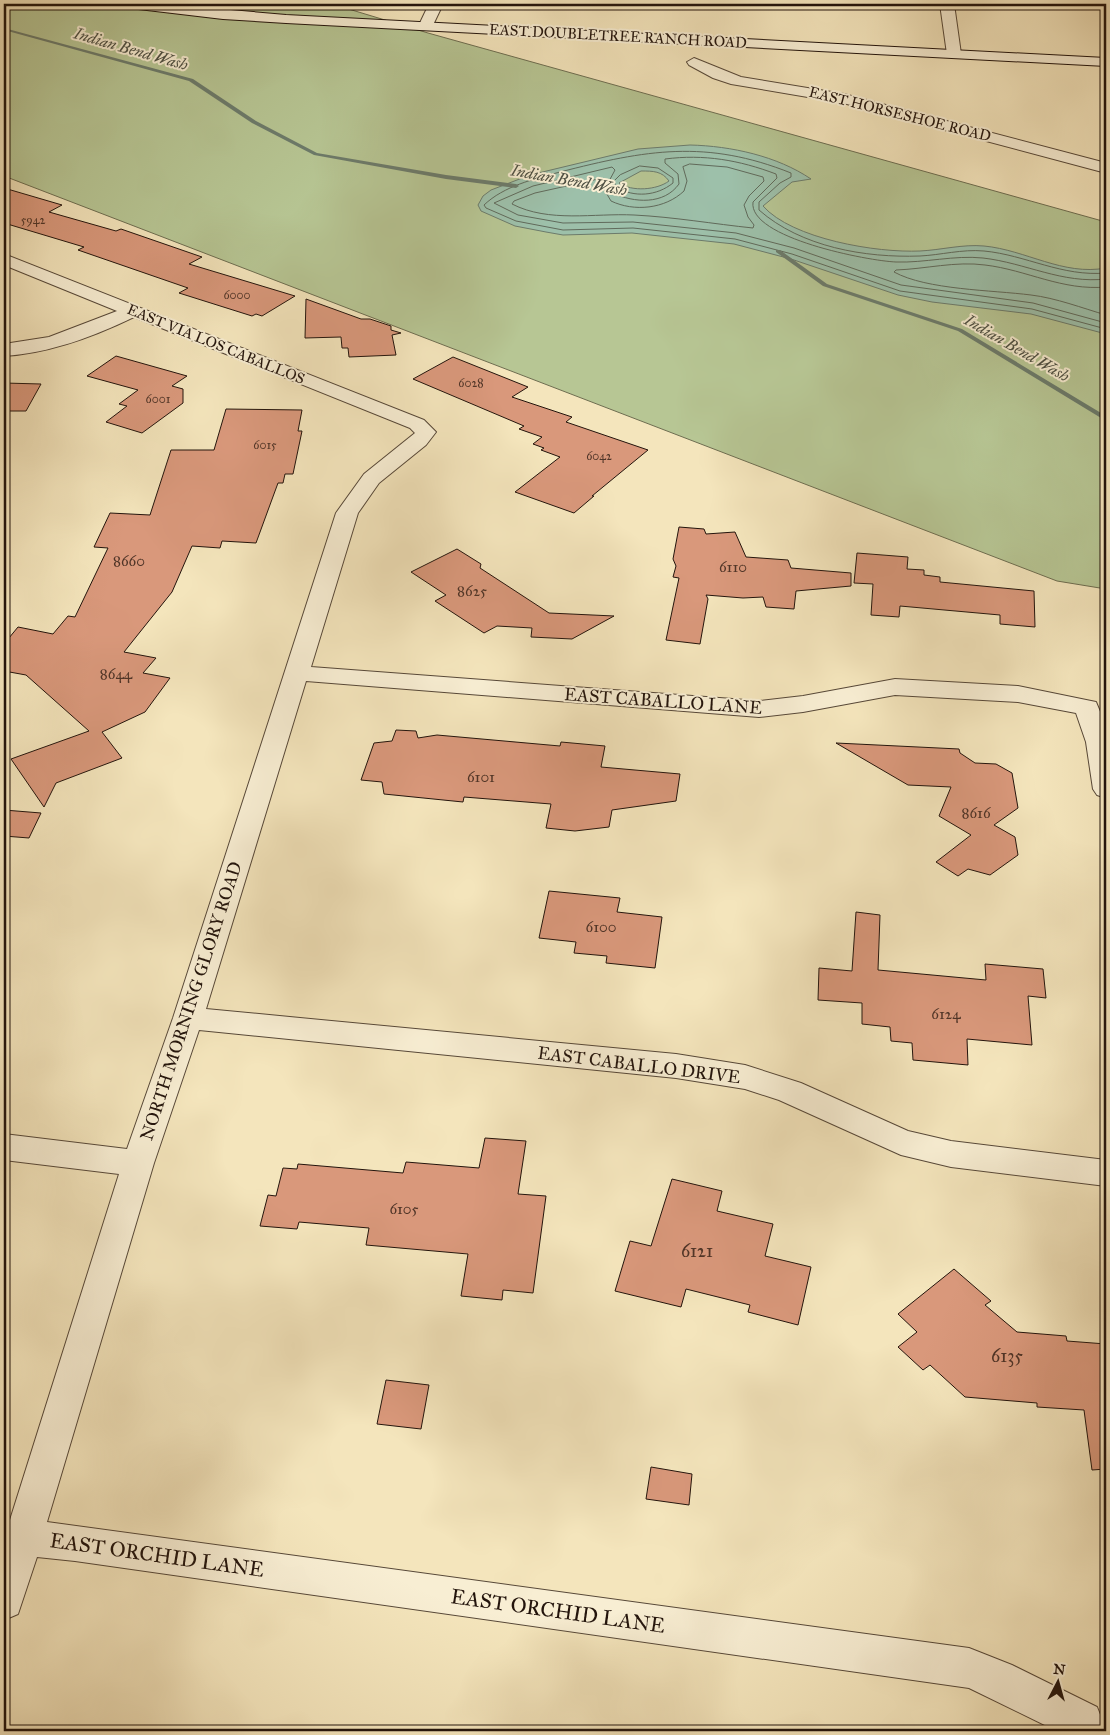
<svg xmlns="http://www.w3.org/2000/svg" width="1110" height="1735" viewBox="0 0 1110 1735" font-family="'IM FELL Great Primer',serif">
<rect width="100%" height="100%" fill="#f4e5bc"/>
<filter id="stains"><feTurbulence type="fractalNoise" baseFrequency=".004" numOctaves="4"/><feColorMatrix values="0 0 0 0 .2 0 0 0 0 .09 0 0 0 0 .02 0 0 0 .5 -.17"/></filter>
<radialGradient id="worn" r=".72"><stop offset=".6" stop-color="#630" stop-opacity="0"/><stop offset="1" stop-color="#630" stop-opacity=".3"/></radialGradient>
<path fill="#b7c694" stroke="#6d6d50" d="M 4,4 L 332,4 L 428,33 L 1106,222 L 1106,589 L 1057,581 L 4,176 Z"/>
<path fill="#9dc0aa" stroke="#6c7b6b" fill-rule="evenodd" d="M 690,145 C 731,146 777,156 811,179 L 792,182 L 763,206 C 792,239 877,253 920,251 C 941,250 963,244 984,246 C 1026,250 1063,276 1106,268 L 1106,334 L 1031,314 L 932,302 L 898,295 L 791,259 L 734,244 L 632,233 L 563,235 L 546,232 L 515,226 L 481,211 L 478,205 L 483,196 L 491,190 L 530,175 L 638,149 ZM 641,171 C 653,171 662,171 669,181 C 657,190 632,192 619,183 Z"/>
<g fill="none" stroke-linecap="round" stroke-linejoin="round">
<path stroke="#606a5b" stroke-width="1" d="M 690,164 L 727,167 L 763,177 L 764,181 L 749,196 L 744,205 L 748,217 L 754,225 L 753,228 C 714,224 674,217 634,215 C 594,213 549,223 512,204 L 514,201 L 535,193 L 598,179 L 611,201 C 634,212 665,209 684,191 L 687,181 L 683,167 Z
M 640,166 L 658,168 L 673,178 L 673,183 C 657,196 634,198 616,187 L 614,181 L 620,175 Z
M 1106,273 C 1062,277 1026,255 984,251 C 962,249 941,255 920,256 C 865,258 801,247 759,210 L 759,202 L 780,183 L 791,177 L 791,173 C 706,139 646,150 560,172 C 534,179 504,186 484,205 L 486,208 L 516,221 L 563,230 L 633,228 L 735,239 L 792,254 L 900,291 L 1032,309 L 1106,329
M 1106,279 C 1062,284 1026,263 983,258 C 954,255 925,263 896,262 C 869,261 748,238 753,202 L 777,178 L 776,174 C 739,160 704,154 665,159 L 665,163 L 678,174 L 679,184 C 664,205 634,203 613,193 L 608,183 L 615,170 L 612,167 L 533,186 L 494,203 L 518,215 L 563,223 L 633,222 L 736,233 L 794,248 L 901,285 L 1033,303 L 1106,323
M 1106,287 C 1062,291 1027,270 985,265 C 956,261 925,269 896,270 L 894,272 C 927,290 992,290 1031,295 C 1056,298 1082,308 1106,315"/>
<path fill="#6c7b6b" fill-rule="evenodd" d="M 4,28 L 193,79 L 256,121 L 317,153 L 446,175 L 516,184 L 519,186 L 516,188 L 446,179 L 314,155 L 252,123 L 189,81 L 4,30 Z
M 776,250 L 780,250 L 827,284 L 962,329 L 1106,416 L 1106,421 L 958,331 L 823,286 L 776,252 Z"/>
</g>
<path fill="#d9987b" stroke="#23140c" d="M 4,188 L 62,205 L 49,212 L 116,231 L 121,229 L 202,257 L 189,264 L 295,296 L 262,316 L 256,314 L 252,316 L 179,293 L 188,288 L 78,250 L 84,247 L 4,223 Z
M 306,299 L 361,319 L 370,319 L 391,326 L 391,330 L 401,333 L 392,335 L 396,355 L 349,357 L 348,348 L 342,348 L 341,337 L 305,338 Z
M 116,356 L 187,376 L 172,386 L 183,389 L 183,403 L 142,433 L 106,422 L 127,406 L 119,404 L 138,390 L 87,376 Z
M 453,357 L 528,387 L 512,397 L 572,417 L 566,422 L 648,450 L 592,496 L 594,496 L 574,513 L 515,492 L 560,457 L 541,450 L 544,448 L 533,444 L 542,437 L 519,429 L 524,426 L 413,379 Z
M 4,383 L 41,384 L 26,411 L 4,411 Z
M 226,409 L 302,410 L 298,431 L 302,431 L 293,474 L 285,474 L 283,483 L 278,483 L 256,543 L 222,541 L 220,548 L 192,546 L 172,592 L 124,652 L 156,658 L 143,673 L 170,678 L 145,712 L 102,732 L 122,758 L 56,783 L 44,807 L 11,759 L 89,731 L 26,675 L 4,671 L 4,644 L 18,627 L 53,634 L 68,616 L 75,617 L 108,548 L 94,547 L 110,513 L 150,515 L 171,450 L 214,450 Z
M 679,527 L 704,529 L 706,534 L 735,532 L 746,557 L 788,560 L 791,568 L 851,573 L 851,586 L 796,591 L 794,609 L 766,607 L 763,597 L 743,598 L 706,595 L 708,599 L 700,644 L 666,640 L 679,578 L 673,577 L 676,566 L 673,559 Z
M 457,549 L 481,564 L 480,568 L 549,613 L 614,616 L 572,639 L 531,637 L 532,628 L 497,626 L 484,633 L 435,601 L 446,595 L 411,572 Z
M 857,553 L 908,557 L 907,569 L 924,570 L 924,575 L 940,577 L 940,582 L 1034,591 L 1035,627 L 1000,624 L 1000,615 L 900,606 L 899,617 L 871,615 L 873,584 L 854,583 Z
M 396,730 L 416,731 L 418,738 L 437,735 L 560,746 L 561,742 L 605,746 L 601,767 L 680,774 L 676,801 L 612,810 L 609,827 L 575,831 L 546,828 L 551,804 L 464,797 L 463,802 L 384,794 L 382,782 L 361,780 L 374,743 L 392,741 Z
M 836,743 L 959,749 L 960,753 L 975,763 L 996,764 L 1012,773 L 1018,808 L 994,825 L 1015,837 L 1018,855 L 990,875 L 968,869 L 958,876 L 936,862 L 971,835 L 939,816 L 951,787 L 908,785 Z
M 4,810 L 41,813 L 29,838 L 4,836 Z
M 549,891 L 620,898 L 617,912 L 662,917 L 655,968 L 606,963 L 607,956 L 574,953 L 576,942 L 539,938 Z
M 856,912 L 880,915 L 878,970 L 986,980 L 985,964 L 1043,969 L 1046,998 L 1028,996 L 1032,1045 L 967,1039 L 968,1065 L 913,1060 L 912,1043 L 891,1041 L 890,1027 L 862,1024 L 862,1003 L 818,1000 L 819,968 L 852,971 Z
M 485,1138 L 526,1141 L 518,1194 L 546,1196 L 533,1293 L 503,1290 L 502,1300 L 461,1296 L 468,1254 L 366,1245 L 369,1228 L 299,1222 L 297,1229 L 260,1226 L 268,1195 L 276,1196 L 283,1168 L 297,1169 L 298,1164 L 403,1173 L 406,1162 L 479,1168 Z
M 672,1179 L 722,1191 L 717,1211 L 773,1224 L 765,1256 L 811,1267 L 798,1325 L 748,1312 L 750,1305 L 686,1289 L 681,1307 L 615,1291 L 630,1241 L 651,1246 Z
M 954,1269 L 991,1301 L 985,1305 L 1017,1332 L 1066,1336 L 1067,1341 L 1106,1344 L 1106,1469 L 1092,1470 L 1084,1410 L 1037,1407 L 1037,1403 L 965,1397 L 930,1365 L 923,1370 L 898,1347 L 917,1332 L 898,1314 Z
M 386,1380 L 429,1385 L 421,1429 L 377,1424 Z
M 651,1467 L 692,1474 L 689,1505 L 646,1499 Z"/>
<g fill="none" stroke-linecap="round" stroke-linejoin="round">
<g stroke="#574838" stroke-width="2">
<path id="street" d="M 429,4 L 443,4 L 433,25 L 426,29 L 419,25 Z
M 940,4 L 954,4 L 961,54 L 959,57 L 954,58 L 947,54 Z
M 694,58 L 741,77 L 844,94 L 1106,163 L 1106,173 L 843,103 L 731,84 L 713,78 L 689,65 L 687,62 Z
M 4,254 L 424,420 L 436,432 L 426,445 L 379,483 L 358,513 L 311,667 L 759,701 L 803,696 L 895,679 L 1018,686 L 1096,702 L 1106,726 L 1106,798 L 1097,795 L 1093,789 L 1086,742 L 1076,713 L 1018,702 L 895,695 L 803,712 L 759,717 L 306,681 L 206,1009 L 676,1054 L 745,1065 L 801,1083 L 908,1131 L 951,1141 L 1106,1160 L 1106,1186 L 951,1167 L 901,1155 L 779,1100 L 745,1089 L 676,1078 L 199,1030 L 154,1163 L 47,1522 L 969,1648 L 1012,1665 L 1097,1707 L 1103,1722 L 1099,1731 L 1057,1731 L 969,1688 L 75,1561 L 37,1557 L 18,1614 L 4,1620 L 4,1539 L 119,1174 L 4,1160 L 4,1134 L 127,1149 L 173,1018 L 336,513 L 364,474 L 415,433 L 410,428 L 134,317 C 93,337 50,353 4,356 L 4,344 L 49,337 L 117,311 L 4,265 Z"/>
</g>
<g stroke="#23140c" stroke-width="2">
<path id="secondary" d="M 123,4 L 163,4 L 286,15 L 1106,58 L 1106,66 L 286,23 L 223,19 L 130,8 Z"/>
</g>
<use href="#street" fill="#f8eed3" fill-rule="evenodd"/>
<use href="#secondary" fill="#f8eed3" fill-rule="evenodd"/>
</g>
<g text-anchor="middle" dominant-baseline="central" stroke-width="4" stroke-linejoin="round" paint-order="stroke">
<g font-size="12" fill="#503528">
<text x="33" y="220">5942</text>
<text x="237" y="295">6000</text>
<text x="471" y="383">6028</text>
<text x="158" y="399">6001</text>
<text x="265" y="445">6015</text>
<text x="599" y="456">6042</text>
</g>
<g font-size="15" fill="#23140c" stroke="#f8eed3">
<text transform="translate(618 36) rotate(3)">EAST DOUBLETREE RANCH ROAD</text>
<text transform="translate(900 114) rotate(14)">EAST HORSESHOE ROAD</text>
<text transform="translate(216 344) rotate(22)">EAST VIA LOS CABALLOS</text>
</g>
<g font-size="15" fill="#503528">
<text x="129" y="561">8660</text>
<text x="733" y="567">6110</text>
<text x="472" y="591">8625</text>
<text x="116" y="674">8644</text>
<text x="481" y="777">6101</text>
<text x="976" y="813">8616</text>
<text x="601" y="927">6100</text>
<text x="946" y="1014">6124</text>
<text x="404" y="1209">6105</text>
</g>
<g font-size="16" font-style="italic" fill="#4e5043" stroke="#f8eed3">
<text transform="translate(131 49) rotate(16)">Indian Bend Wash</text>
<text transform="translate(569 180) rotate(10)">Indian Bend Wash</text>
<text transform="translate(1017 348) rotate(30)">Indian Bend Wash</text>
</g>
<g font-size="18" fill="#23140c" stroke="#f8eed3">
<text transform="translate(663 701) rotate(4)">EAST CABALLO LANE</text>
<text transform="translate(191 1001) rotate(-72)">NORTH MORNING GLORY ROAD</text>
<text transform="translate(639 1065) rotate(7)">EAST CABALLO DRIVE</text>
</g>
<g font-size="18" fill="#503528">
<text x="697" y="1251">6121</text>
<text x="1007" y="1356">6135</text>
</g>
<g font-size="21" fill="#23140c" stroke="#f8eed3">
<text transform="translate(157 1555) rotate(8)">EAST ORCHID LANE</text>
<text transform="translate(558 1611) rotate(8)">EAST ORCHID LANE</text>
</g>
</g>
<rect width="1110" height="1735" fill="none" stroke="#f4e5bc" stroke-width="20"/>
<rect x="5" y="5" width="1100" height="1725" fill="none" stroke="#23140c" stroke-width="2.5"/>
<rect x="10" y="10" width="1090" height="1715" fill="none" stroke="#23140c"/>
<g transform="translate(1058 1682) rotate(6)" stroke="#f8eed3" stroke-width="4" paint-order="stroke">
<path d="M0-4L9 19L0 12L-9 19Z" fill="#23140c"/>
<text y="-8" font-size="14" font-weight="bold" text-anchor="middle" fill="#23140c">N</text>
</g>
<rect width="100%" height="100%" filter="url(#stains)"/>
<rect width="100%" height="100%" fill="url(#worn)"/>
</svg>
